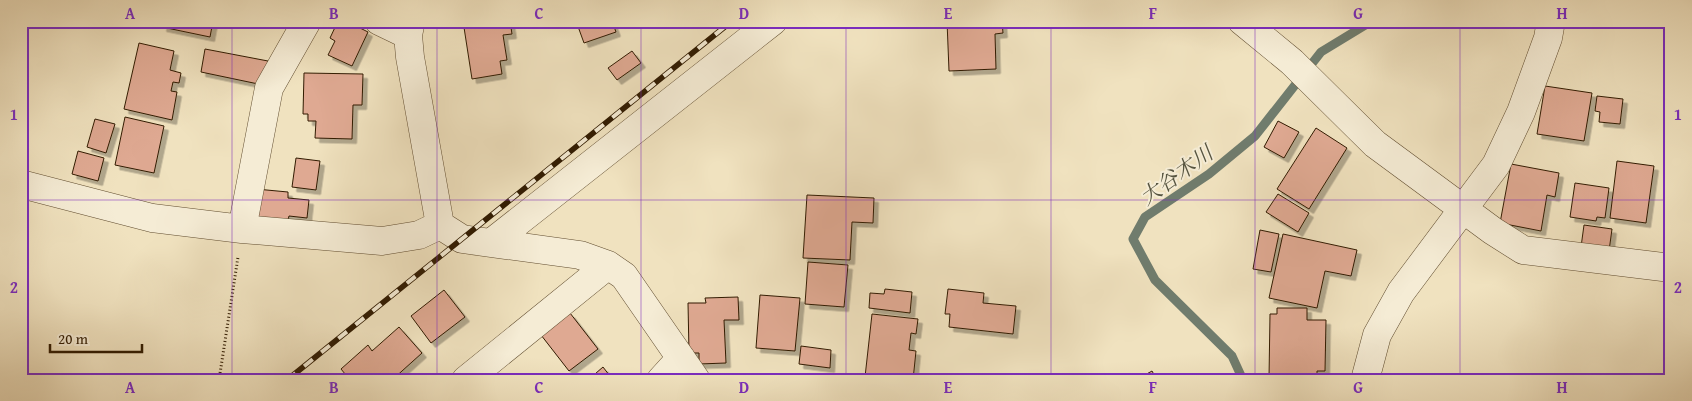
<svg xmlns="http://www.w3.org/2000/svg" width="1692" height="401" viewBox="0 0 1692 401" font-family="'Gentium Book Plus','Noto Serif JP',serif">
<defs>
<filter id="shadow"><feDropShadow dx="4.5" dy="4.5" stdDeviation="0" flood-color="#0004"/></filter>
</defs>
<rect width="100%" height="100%" fill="#f0e2bf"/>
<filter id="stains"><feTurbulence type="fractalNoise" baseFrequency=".004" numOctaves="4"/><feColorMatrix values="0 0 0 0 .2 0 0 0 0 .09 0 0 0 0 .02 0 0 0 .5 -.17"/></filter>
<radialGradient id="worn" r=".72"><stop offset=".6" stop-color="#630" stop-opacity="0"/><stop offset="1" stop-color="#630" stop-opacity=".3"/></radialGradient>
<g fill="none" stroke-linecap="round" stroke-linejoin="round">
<path stroke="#707c6d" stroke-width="9" d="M 1243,380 L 1232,356 L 1155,280 L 1133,239 L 1145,217 L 1209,174 L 1255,136 L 1321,52 L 1372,21"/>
</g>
<path fill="#dfa992" stroke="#311b01" filter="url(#shadow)" d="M 163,21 L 213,21 L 210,37 L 162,27 Z
M 338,21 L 346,21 L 368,32 L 352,66 L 328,55 L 335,41 L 330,38 Z
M 463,21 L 510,21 L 512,34 L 503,35 L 507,60 L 500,61 L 502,74 L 472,79 Z
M 576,21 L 612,21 L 616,32 L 584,43 Z
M 947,21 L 1002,21 L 1003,33 L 995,34 L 996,69 L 949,71 Z
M 139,43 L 174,51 L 170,70 L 181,73 L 179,83 L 173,82 L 171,91 L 177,92 L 172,120 L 124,109 Z
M 205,49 L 268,61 L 263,85 L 201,72 Z
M 632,51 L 641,63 L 617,80 L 608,68 Z
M 304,73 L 363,74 L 362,105 L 353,105 L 352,139 L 315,138 L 316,121 L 308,121 L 308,114 L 303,114 Z
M 1545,86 L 1592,93 L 1584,141 L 1537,134 Z
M 1597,96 L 1623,99 L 1620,124 L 1599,122 L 1600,112 L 1595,111 Z
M 125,117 L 164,126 L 154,173 L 115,165 Z
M 95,119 L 115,124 L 106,153 L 87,147 Z
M 1278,121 L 1299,132 L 1284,158 L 1264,147 Z
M 1316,128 L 1347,148 L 1309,209 L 1277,189 Z
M 78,151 L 104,158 L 98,181 L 72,174 Z
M 296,158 L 320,161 L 316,190 L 292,187 Z
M 1617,161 L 1654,166 L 1646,223 L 1610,218 Z
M 1511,164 L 1559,173 L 1555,197 L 1547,195 L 1541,231 L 1500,223 Z
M 1575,183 L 1609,188 L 1605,218 L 1597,217 L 1596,221 L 1570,217 Z
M 256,189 L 288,192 L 288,198 L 309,200 L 307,218 L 289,216 L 288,220 L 253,217 Z
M 1278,194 L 1309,213 L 1298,232 L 1266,212 Z
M 807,195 L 874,198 L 873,223 L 852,222 L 850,260 L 803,258 Z
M 1584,225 L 1612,229 L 1609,251 L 1581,247 Z
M 1260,230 L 1279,234 L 1271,272 L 1253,269 Z
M 1283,234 L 1357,250 L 1351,276 L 1325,271 L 1317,308 L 1269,298 Z
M 808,262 L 848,265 L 844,307 L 805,304 Z
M 885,289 L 912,292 L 910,313 L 869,308 L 870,293 L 884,294 Z
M 948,289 L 984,293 L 983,303 L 1016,306 L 1013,334 L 949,327 L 950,314 L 945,314 Z
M 444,290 L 465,317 L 431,343 L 411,316 Z
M 760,295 L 800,298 L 795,351 L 756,348 Z
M 738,297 L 739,320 L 724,320 L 726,363 L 699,364 L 699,353 L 689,353 L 688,303 L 706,303 L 705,298 Z
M 1277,308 L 1307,308 L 1307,320 L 1326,320 L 1325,371 L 1317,371 L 1317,379 L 1269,378 L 1270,314 L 1277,314 Z
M 570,313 L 598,349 L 569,371 L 541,335 Z
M 872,314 L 918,319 L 916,334 L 911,333 L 909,350 L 916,351 L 913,380 L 865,377 Z
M 399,327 L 422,353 L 392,380 L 350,380 L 341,369 L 368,345 L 372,351 Z
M 801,346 L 831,350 L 830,368 L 799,364 Z
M 603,367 L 613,380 L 588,380 Z
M 1152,371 L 1157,380 L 1136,380 Z"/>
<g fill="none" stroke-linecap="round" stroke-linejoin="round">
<g stroke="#614d30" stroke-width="29">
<path id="minor" d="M 379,21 L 408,35
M 411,21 L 408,35 L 410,57 L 440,225
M 1242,21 L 1292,62 L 1375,144 L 1493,231 L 1523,250 L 1671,268
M 21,184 L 152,218 L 242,229 L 382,241 L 419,235 L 440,225 L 462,239 L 580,255 L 608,265 L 624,276 L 696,380
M 242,229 L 269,88 L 307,21
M 491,243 L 773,21
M 466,380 L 608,265
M 661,380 L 681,358
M 1365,380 L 1377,335 L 1401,292 L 1496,165 L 1521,112 L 1548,38 L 1551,21"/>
</g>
<path stroke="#311b01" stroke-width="3" stroke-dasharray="1 2.5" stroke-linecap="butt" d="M 219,380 L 238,257"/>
<use href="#minor" stroke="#f5ecd5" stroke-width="28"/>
<g stroke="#311b01" stroke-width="5.5">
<path id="rail" d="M 287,380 L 732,21"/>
</g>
<use href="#rail" stroke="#f5ecd5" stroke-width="4" stroke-dasharray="11" stroke-linecap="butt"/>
</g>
<path fill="none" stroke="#7b2cbf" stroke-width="1" stroke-opacity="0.55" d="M 232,21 L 232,380M 437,21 L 437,380M 641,21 L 641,380M 846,21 L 846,380M 1051,21 L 1051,380M 1255,21 L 1255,380M 1460,21 L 1460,380M 21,200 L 1671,200"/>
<g text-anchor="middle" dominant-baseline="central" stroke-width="4" stroke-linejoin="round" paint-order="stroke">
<g font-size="21" font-style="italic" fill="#565440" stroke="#f5ecd5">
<text transform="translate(1176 175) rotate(-36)">大谷木川</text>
</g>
</g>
<rect width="1692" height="401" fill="none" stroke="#f0e2bf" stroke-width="55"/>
<path d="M50 344v8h92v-8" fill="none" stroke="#311b01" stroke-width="2.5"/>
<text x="58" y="344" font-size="15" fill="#311b01" stroke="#f5ecd5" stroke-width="4" paint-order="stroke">20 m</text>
<rect x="28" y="28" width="1636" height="346" fill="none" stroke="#7b2cbf" stroke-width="2"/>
<g font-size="16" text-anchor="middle" font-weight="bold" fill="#7b2cbf">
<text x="130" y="19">A</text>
<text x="334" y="19">B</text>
<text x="539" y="19">C</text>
<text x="744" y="19">D</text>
<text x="948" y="19">E</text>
<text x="1153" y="19">F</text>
<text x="1358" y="19">G</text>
<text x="1562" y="19">H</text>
<text x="14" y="120">1</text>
<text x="1678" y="120">1</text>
<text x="14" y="293">2</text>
<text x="1678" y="293">2</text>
<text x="130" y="393">A</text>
<text x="334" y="393">B</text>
<text x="539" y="393">C</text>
<text x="744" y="393">D</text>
<text x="948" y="393">E</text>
<text x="1153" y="393">F</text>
<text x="1358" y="393">G</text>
<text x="1562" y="393">H</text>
</g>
<rect width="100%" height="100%" filter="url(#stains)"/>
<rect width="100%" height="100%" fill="url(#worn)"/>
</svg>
